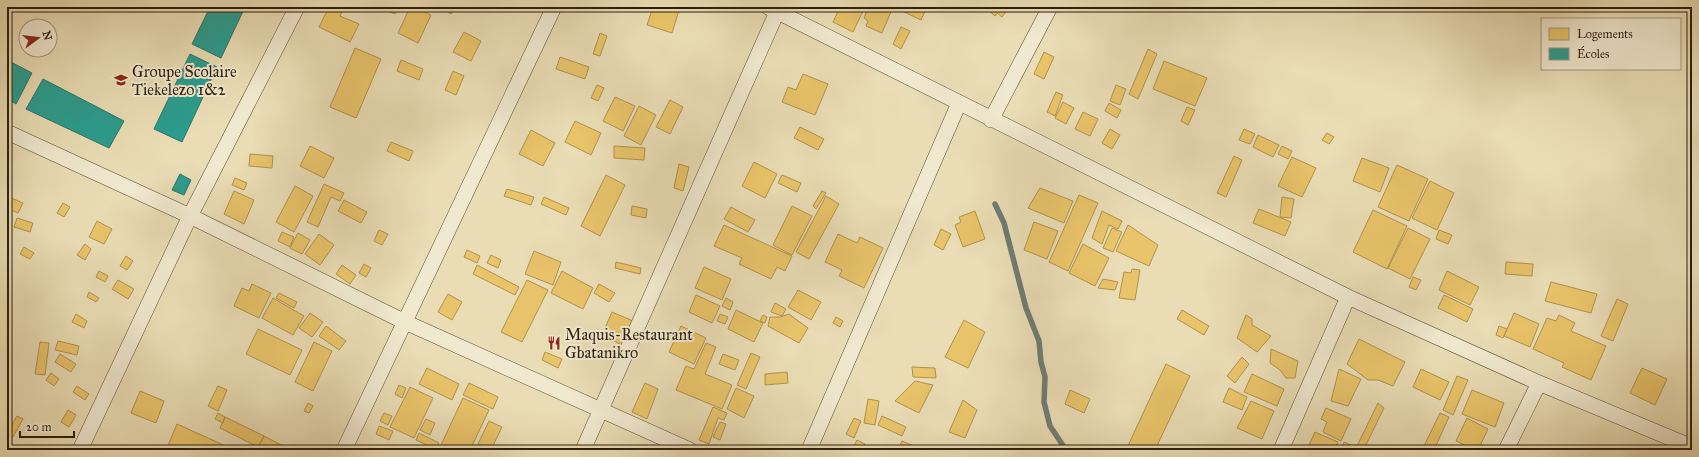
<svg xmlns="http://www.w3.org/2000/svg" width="1699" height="457" viewBox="0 0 1699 457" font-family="'IM FELL Great Primer',serif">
<rect width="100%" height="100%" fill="#eaddb5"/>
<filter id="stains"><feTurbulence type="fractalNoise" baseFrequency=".005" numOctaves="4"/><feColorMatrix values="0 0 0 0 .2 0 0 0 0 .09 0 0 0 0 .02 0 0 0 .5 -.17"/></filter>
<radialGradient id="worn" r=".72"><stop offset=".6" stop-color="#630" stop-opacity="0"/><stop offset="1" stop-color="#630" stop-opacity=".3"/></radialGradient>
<path fill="#e9c46a" stroke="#b0924e" d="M 329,7 L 336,7 L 343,10 L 340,16 L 359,24 L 350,42 L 319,27 Z
M 378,7 L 398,7 L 395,14 Z
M 410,7 L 414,7 L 431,15 L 418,43 L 398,33 Z
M 440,7 L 455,7 L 451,14 Z
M 653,7 L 680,7 L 672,33 L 647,25 Z
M 840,7 L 865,7 L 853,32 L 833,22 Z
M 868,7 L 893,7 L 882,33 L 866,26 L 868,21 L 864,18 Z
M 901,7 L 927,7 L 921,20 L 900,10 Z
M 985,7 L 1009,7 L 1002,17 L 997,13 L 995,16 Z
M 901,27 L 910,31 L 901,49 L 893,44 Z
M 464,32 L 481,41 L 471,61 L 453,52 Z
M 600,33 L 607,36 L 600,56 L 593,54 Z
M 355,48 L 381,59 L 356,118 L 330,107 Z
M 1148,49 L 1157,54 L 1138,99 L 1129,94 Z
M 1044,52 L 1054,57 L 1044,79 L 1034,74 Z
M 560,57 L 589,67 L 585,79 L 556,69 Z
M 401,60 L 423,69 L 419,80 L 397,71 Z
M 1164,61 L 1207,78 L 1195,106 L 1153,89 Z
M 453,71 L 464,76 L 456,95 L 445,90 Z
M 803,74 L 828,84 L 815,115 L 782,102 L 788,87 L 796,90 Z
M 597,85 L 604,88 L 598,101 L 591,98 Z
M 1116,85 L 1126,89 L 1120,105 L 1110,101 Z
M 1056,92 L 1063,95 L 1055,116 L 1047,112 Z
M 615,97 L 635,106 L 623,131 L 603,121 Z
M 670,100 L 683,107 L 670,134 L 656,127 Z
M 1063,102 L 1074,108 L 1066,124 L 1055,118 Z
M 1109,103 L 1121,110 L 1117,118 L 1105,111 Z
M 639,106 L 656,115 L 641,145 L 624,136 Z
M 1187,107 L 1195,110 L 1188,125 L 1181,121 Z
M 1083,112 L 1098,119 L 1090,136 L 1075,129 Z
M 575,121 L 601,133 L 591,155 L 565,142 Z
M 800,127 L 824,139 L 818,150 L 794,138 Z
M 1110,129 L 1120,135 L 1112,149 L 1102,143 Z
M 1244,129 L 1255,134 L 1250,144 L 1239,140 Z
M 531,130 L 555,143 L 543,166 L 519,154 Z
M 1327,133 L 1334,137 L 1329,144 L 1322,140 Z
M 1258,135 L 1279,145 L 1273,157 L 1253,147 Z
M 391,142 L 413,151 L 409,161 L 387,151 Z
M 310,146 L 334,158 L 324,178 L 300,166 Z
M 614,146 L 645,148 L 644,160 L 614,158 Z
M 1282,146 L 1292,151 L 1288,159 L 1278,154 Z
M 250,154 L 273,156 L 272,168 L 249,166 Z
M 1234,156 L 1242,160 L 1226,197 L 1217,193 Z
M 1292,157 L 1316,168 L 1302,197 L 1278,186 Z
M 1362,158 L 1389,168 L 1380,192 L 1353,181 Z
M 754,162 L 777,174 L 765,198 L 742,186 Z
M 679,164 L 689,167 L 683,191 L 674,188 Z
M 1397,165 L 1428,179 L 1409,221 L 1378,207 Z
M 606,175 L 625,185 L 600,236 L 581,226 Z
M 782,175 L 801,183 L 797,192 L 778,183 Z
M 235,178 L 247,183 L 244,190 L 232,185 Z
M 1430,181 L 1454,193 L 1437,230 L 1412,218 Z
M 324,184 L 344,193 L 340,201 L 331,197 L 318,227 L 307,222 Z
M 295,186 L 313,196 L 294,232 L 276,222 Z
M 1040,188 L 1073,201 L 1064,223 L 1028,208 Z
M 507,189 L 534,197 L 531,205 L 504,196 Z
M 234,191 L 254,200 L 244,224 L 224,214 Z
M 822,191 L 826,193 L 816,209 L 813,206 Z
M 1079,195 L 1098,203 L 1068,271 L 1049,262 Z
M 826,196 L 839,204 L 809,259 L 796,252 Z
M 9,197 L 23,203 L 18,213 L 7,208 Z
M 544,197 L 569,208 L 566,215 L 541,204 Z
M 1282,197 L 1294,199 L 1291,218 L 1280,217 Z
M 344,200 L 367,212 L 361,223 L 338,211 Z
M 63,203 L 70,207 L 64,217 L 57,213 Z
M 632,206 L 647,209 L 646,218 L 631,215 Z
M 792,206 L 812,216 L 792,255 L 773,245 Z
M 731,207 L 755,220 L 748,232 L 724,219 Z
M 1259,209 L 1291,222 L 1285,236 L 1253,223 Z
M 1373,210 L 1407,226 L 1387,269 L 1353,252 Z
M 975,211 L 985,239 L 963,247 L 955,225 L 961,222 L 959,217 Z
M 1102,211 L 1122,221 L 1118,229 L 1109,225 L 1102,244 L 1092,238 Z
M 17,218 L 33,223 L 30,232 L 14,227 Z
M 97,221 L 112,229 L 104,244 L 89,237 Z
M 1034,222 L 1058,231 L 1047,259 L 1024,250 Z
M 724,225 L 792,256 L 785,271 L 777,267 L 771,279 L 739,264 L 742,258 L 714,246 Z
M 1128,225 L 1158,245 L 1149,266 L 1116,251 Z
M 1112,228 L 1122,232 L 1113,252 L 1103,248 Z
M 1408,228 L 1430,239 L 1410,279 L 1388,268 Z
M 941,229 L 951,234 L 943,250 L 934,245 Z
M 379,230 L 388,234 L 382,245 L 374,241 Z
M 1439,230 L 1452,235 L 1448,244 L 1436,239 Z
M 282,232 L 294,237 L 290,247 L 278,241 Z
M 298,233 L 310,240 L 302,254 L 290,248 Z
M 319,234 L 334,245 L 320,265 L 305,254 Z
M 838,234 L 857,243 L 860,237 L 883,248 L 864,288 L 839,276 L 842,270 L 825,262 Z
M 85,244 L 91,249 L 85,260 L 77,255 Z
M 1083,244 L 1109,258 L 1095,286 L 1069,273 Z
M 24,247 L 34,253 L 30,259 L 20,254 Z
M 467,250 L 480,256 L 477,263 L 464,257 Z
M 534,251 L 561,262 L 553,285 L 525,274 Z
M 491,255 L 501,260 L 498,268 L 487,263 Z
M 126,256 L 133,261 L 127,270 L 120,266 Z
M 616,262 L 641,268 L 640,274 L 615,268 Z
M 1506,262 L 1533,264 L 1532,276 L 1505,274 Z
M 364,264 L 371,268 L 366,277 L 359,273 Z
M 342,265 L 356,275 L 350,284 L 336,274 Z
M 477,265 L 519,287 L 515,295 L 473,274 Z
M 704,267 L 731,279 L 722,300 L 695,288 Z
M 1132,269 L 1140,270 L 1135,300 L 1119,298 L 1124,272 L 1131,273 Z
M 99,271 L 108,276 L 105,282 L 96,277 Z
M 562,271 L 593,288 L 583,309 L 551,293 Z
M 1447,271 L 1479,287 L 1470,305 L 1439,290 Z
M 1413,277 L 1421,280 L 1416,290 L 1409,287 Z
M 1103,279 L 1118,282 L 1115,290 L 1098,288 Z
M 118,280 L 134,289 L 128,299 L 112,289 Z
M 527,280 L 548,290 L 522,342 L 501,332 Z
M 1551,282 L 1597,294 L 1591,313 L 1545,301 Z
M 252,284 L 271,293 L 259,318 L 234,306 L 242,288 L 249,291 Z
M 599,284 L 615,293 L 609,302 L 594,293 Z
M 798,290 L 821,302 L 811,320 L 788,307 Z
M 89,292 L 99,298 L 96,302 L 87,297 Z
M 279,293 L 297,302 L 294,308 L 276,298 Z
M 448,294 L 462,302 L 452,320 L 438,312 Z
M 696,295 L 720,306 L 712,323 L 689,312 Z
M 1444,295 L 1473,309 L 1467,322 L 1438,308 Z
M 273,298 L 304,316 L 293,335 L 262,318 Z
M 726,298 L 733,302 L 730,310 L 722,306 Z
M 1617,299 L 1628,304 L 1613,341 L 1601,336 Z
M 775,303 L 786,309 L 782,316 L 771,312 Z
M 736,310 L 763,323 L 754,342 L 728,329 Z
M 1182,310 L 1209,326 L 1204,335 L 1177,319 Z
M 612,312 L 633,321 L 622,345 L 602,335 Z
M 310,313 L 323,322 L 312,337 L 299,328 Z
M 1514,313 L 1539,324 L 1530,347 L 1504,336 Z
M 76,314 L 87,321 L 84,328 L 72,322 Z
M 720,314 L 728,317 L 725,324 L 717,321 Z
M 789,314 L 808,328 L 799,343 L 768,326 L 770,317 L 780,317 Z
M 763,315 L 767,317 L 765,323 L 760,321 Z
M 1246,315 L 1252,319 L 1252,325 L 1271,336 L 1257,352 L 1237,338 Z
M 1559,315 L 1575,323 L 1571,331 L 1606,346 L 1591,380 L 1562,367 L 1564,363 L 1533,349 L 1547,318 L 1556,321 Z
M 836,317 L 843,321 L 840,327 L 833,323 Z
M 964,320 L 985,332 L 968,368 L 945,357 Z
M 326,326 L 346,341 L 339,350 L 319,336 Z
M 681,326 L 706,338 L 694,364 L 669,352 Z
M 1499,326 L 1507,329 L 1503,338 L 1496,335 Z
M 258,329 L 302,350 L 290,375 L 246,354 Z
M 1359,339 L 1405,362 L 1393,386 L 1378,380 L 1368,380 L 1347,364 Z
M 58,341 L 79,346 L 77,355 L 55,350 Z
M 40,342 L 49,343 L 45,375 L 35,374 Z
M 314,342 L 332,351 L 313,391 L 295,382 Z
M 706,343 L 716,347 L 705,374 L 732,385 L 722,409 L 676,390 L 686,366 L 694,369 Z
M 1271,349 L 1298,361 L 1295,378 L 1286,378 L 1280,370 L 1270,363 Z
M 545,352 L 562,359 L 558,368 L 542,360 Z
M 751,353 L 760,357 L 746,389 L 737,385 Z
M 60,354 L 76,364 L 71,372 L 55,362 Z
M 723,354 L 739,360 L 735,370 L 719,364 Z
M 1242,357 L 1249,364 L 1235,383 L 1227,376 Z
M 1166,364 L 1190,376 L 1155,450 L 1126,450 Z
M 912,367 L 935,368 L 936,378 L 913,377 Z
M 427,368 L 459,384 L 452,400 L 419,384 Z
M 1642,368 L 1667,379 L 1655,405 L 1630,393 Z
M 1339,369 L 1361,379 L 1348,406 L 1331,401 Z
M 1421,369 L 1449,382 L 1440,400 L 1413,387 Z
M 787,372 L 788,383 L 765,385 L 765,374 Z
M 51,373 L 59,379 L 54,386 L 46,380 Z
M 1252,374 L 1284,389 L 1277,406 L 1244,392 Z
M 1457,376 L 1468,380 L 1453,415 L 1443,410 Z
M 915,381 L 933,385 L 919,413 L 895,401 Z
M 469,383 L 498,397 L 493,409 L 463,395 Z
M 645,383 L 658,389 L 647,419 L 632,412 Z
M 399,385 L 406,388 L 402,398 L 395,394 Z
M 77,386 L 89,394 L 85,400 L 73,392 Z
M 218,386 L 227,390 L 218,411 L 208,406 Z
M 410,387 L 433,398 L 414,438 L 390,427 Z
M 736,388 L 754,396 L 744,418 L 727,409 Z
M 1229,388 L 1247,397 L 1242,410 L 1223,402 Z
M 1070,390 L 1090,399 L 1084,413 L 1065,404 Z
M 1472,390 L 1504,403 L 1495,427 L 1462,414 Z
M 140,391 L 164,401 L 156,423 L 131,413 Z
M 463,398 L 489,410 L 470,450 L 452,450 L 441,445 Z
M 868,399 L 879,401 L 875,425 L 864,423 Z
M 963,400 L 977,410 L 965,438 L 949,432 Z
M 1251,401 L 1274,411 L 1262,439 L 1237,428 Z
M 308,403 L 313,406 L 309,413 L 304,411 Z
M 1378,403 L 1384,408 L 1364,449 L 1357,446 Z
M 713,407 L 727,413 L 724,420 L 718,418 L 709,444 L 699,440 Z
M 1326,408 L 1351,419 L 1341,441 L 1323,432 L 1327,422 L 1321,419 Z
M 68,410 L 76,415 L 69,427 L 61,422 Z
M 218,413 L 225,417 L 223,423 L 215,419 Z
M 384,413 L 392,416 L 388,425 L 380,421 Z
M 1440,413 L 1449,417 L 1434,450 L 1422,450 Z
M 17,416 L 23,419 L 13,437 L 7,433 Z
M 882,416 L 906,427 L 902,436 L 878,425 Z
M 225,417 L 264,436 L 258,447 L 220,428 Z
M 854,418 L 861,421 L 854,438 L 846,434 Z
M 1467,418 L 1488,429 L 1478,450 L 1475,450 L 1456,441 Z
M 426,419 L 435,423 L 430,435 L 420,430 Z
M 489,421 L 502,427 L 491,450 L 478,444 Z
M 720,422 L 726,424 L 720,440 L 713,437 Z
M 177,424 L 228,447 L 227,450 L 166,450 Z
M 379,426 L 393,431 L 389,440 L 376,434 Z
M 1315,432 L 1338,442 L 1335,450 L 1313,450 L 1315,447 L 1309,445 Z
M 419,433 L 439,443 L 436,449 L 416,440 Z
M 264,436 L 287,448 L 286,450 L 257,450 Z
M 857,440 L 865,444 L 862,450 L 853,448 Z
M 902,441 L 923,450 L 898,450 Z
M 1344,442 L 1362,450 L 1341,450 Z
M 1572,446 L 1584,447 L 1584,450 L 1572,450 Z"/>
<path fill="#2a9d8f" stroke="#2b7768" d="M 210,7 L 245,7 L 221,58 L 192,44 Z
M 190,54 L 217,67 L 182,142 L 154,129 Z
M 7,60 L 32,73 L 16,104 L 7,99 Z
M 43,79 L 124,121 L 109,148 L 26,109 Z
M 180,174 L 191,180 L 184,195 L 172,190 Z"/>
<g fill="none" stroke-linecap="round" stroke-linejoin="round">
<path stroke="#6f7c73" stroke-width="5.5" d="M 995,204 L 1004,223 L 1026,308 L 1039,341 L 1041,362 L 1045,377 L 1044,402 L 1050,426 L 1066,450"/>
<g stroke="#5c4e36" stroke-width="16">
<path id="minor" d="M 768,7 L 1348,297 L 1539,383 L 1692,447
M 991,120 L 1050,7
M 7,132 L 190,216 L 405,322 L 690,450
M 80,450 L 190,216 L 297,7
M 344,450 L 554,7
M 583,450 L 777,12
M 809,450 L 959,103
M 1281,450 L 1348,297
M 1506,450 L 1539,383"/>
</g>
<use href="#minor" stroke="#f1e9cf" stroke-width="15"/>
</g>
<defs>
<g id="school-bare" transform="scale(1.08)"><path d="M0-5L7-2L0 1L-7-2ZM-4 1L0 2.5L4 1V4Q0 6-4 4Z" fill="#8f2418" stroke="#f1e9cf" stroke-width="2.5" paint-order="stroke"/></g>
<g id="restaurant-bare" transform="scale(1.08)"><path d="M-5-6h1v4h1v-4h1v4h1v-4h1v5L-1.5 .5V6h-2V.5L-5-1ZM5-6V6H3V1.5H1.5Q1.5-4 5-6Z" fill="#8f2418" stroke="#f1e9cf" stroke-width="2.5" paint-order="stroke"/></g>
</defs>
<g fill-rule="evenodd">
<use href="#school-bare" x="121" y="80"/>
<use href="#restaurant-bare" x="554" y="343"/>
</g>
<g text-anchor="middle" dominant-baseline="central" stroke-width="4" stroke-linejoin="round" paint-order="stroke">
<g font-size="16" fill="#2c1e0c" stroke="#f1e9cf" text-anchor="start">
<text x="132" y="71">Groupe Scolaire<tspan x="132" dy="18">Tiekelezo 1&amp;2</tspan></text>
<text x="565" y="334">Maquis-Restaurant<tspan x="565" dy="18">Gbatanikro</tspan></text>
</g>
</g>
<rect width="1699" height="457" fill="none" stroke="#eaddb5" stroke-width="24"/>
<rect x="8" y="8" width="1683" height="441" fill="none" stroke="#2c1e0c" stroke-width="2"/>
<rect x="12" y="12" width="1675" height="433" fill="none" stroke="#2c1e0c"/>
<rect x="1541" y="18" width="140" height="52" fill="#f1e9cf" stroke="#a29881"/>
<rect x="1549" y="28" width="20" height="12" fill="#e9c46a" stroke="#a29881"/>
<text x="1577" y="38" font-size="12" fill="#2c1e0c">Logements</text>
<rect x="1549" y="48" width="20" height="12" fill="#2a9d8f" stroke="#a29881"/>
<text x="1577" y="58" font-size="12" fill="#2c1e0c">Écoles</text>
<g transform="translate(38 38) rotate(75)"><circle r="19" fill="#f1e9cf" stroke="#a29881"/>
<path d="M0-3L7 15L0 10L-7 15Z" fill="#8f2418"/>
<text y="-6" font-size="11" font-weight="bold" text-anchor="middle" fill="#2c1e0c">N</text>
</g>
<path d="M20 431v6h54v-6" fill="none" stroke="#2c1e0c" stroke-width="2"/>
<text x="26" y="431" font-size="12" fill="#2c1e0c" stroke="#f1e9cf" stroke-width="3" paint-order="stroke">20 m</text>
<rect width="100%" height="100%" filter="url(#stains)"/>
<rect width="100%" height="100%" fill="url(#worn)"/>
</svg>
